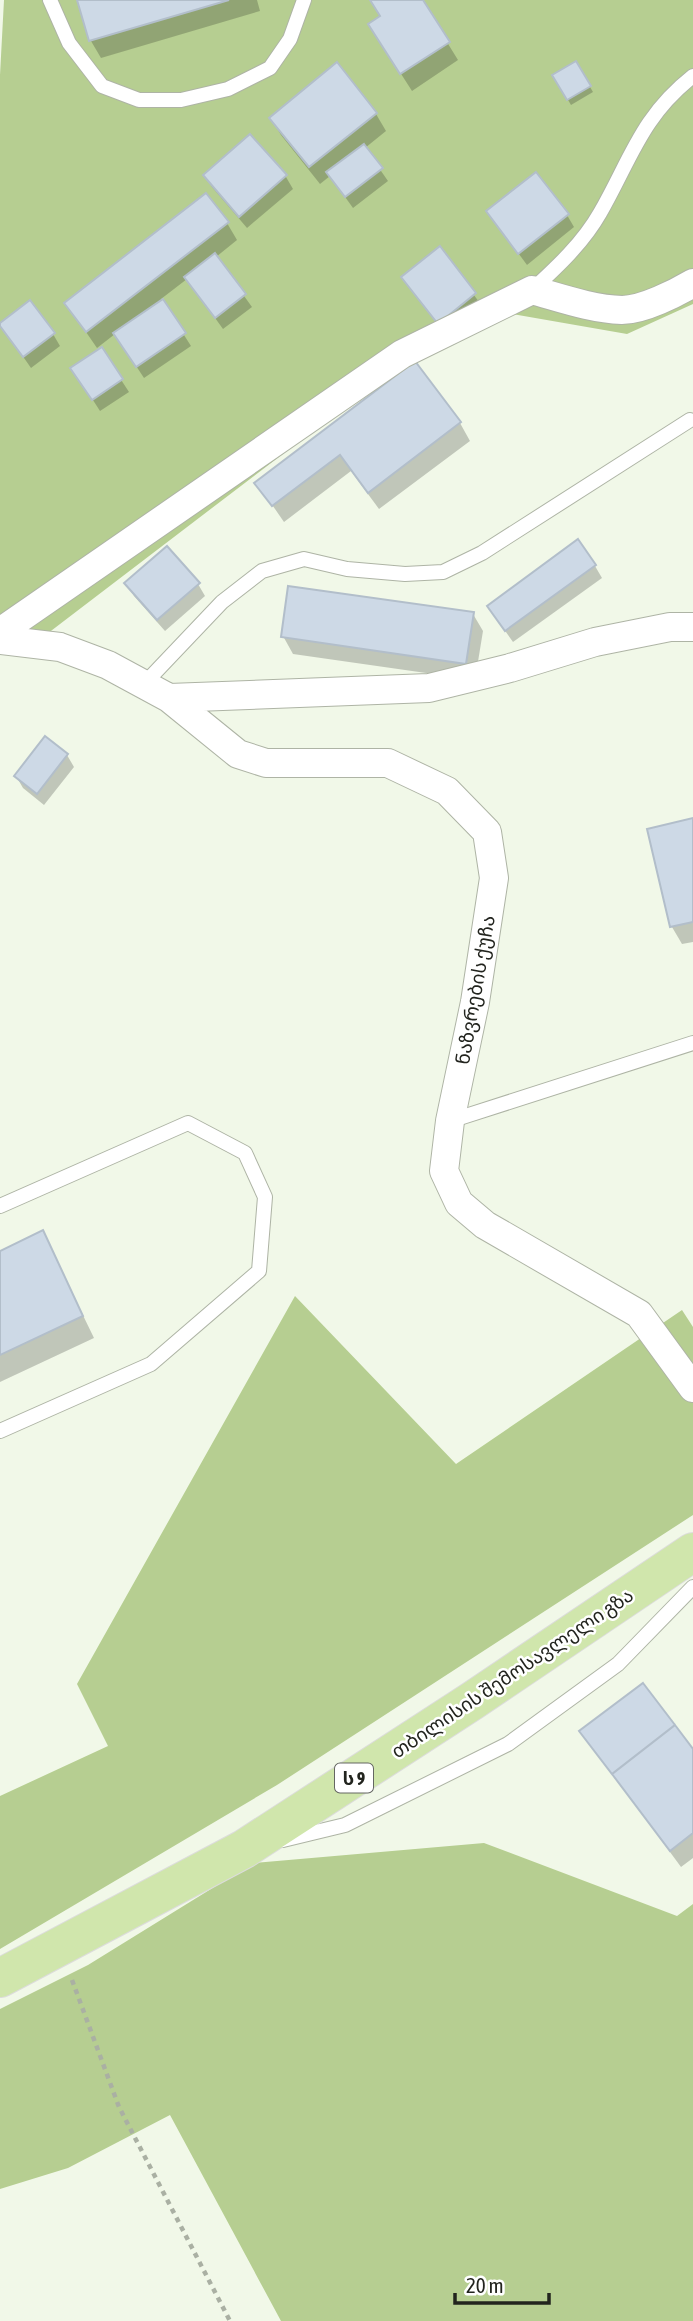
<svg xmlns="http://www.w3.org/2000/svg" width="693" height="2321" viewBox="0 0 693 2321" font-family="'Asap Condensed','Noto Sans Georgian',sans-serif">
<rect width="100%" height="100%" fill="#f1f8e8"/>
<path fill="#b6ce91" d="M 4,0 L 693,0 L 693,304 L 627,334 L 506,313 L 419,350 L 43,637 L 0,631 L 0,75 Z
M 295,1296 L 456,1464 L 682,1310 L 693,1327 L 693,1515 L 277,1785 L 0,1949 L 0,1796 L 108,1746 L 77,1684 Z
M 484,1843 L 677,1916 L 693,1904 L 693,2321 L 281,2321 L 170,2115 L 68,2168 L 0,2189 L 0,2009 L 88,1965 L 253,1863 Z"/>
<path fill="#0003" d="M 79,0 L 257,0 L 260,11 L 101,58 L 91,41 Z
M 371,0 L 421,0 L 458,60 L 412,91 L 380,41 L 382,17 Z
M 576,63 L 593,92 L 571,105 L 554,76 Z
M 376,114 L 386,131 L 365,148 L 388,181 L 353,208 L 330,176 L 320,184 L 281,135 L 271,118 Z
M 250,136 L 286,177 L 293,189 L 247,228 L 212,187 L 205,175 Z
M 488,212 L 567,215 L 574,227 L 527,265 Z
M 227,223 L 237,240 L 216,257 L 252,307 L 223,329 L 187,279 L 161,299 L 191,346 L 144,378 L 115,334 L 97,348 L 66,303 Z
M 440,249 L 482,306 L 446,335 L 403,277 Z
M 1,325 L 53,334 L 60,346 L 31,368 Z
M 101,349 L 129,392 L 100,411 L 80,380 Z
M 414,363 L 460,423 L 470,441 L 379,509 L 351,471 L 284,522 L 257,483 Z
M 595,566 L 602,578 L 513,642 L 496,618 Z
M 127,584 L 198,584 L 205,596 L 165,631 L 134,596 Z
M 473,614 L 483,631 L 475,680 L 293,654 L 283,636 Z
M 67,755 L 74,767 L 44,805 L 23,788 L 16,776 Z
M 693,820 L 693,942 L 682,944 L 672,927 L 649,830 Z
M 43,1233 L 94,1338 L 0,1382 L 0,1253 Z
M 693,1752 L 693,1858 L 681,1867 L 617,1780 Z"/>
<path fill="#cdd9e6" stroke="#b2beca" stroke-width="2" d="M 77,0 L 229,0 L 89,41 Z
M 370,0 L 423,0 L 450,42 L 400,74 L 368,24 L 380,16 Z
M 576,61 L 591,86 L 567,100 L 552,75 Z
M 337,62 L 377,113 L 309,167 L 269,118 Z
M 250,134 L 287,175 L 239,217 L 203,175 Z
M 364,144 L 383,168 L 345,197 L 326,172 Z
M 536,172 L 569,214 L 518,254 L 486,211 Z
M 206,193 L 229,222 L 86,332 L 64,303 Z
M 440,246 L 476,293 L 438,324 L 401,277 Z
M 215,253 L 246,294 L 215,318 L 184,277 Z
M 163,299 L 186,333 L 136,367 L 113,333 Z
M 30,300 L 55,333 L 23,357 L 0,326 L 0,323 Z
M 102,347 L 123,379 L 92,400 L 70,368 Z
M 415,361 L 461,422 L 368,493 L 340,455 L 272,506 L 254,483 Z
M 578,539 L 596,565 L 505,631 L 487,606 Z
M 167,546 L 200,583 L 157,620 L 124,583 Z
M 288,586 L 474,612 L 466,664 L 281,637 Z
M 45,736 L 68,754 L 37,794 L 14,776 Z
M 693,818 L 693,922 L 670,927 L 647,829 Z
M 43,1230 L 83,1316 L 0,1355 L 0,1251 Z
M 643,1683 L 675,1725 L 612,1774 L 579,1731 Z
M 675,1725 L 693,1749 L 693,1833 L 670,1851 L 612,1774 Z"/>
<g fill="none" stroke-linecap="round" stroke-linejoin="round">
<g stroke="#aeb4a5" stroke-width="16">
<path id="service" d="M 50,0 L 69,43 L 102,86 L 139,100 L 181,100 L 228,89 L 270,68 L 290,39 L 304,0
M 532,290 C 557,267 583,243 600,213 C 631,159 641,117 693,76
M 145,683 L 222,602 L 262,571 L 304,559 L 347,569 L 405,574 L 443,572 L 482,553 L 690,420
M 450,1121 L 693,1043
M 0,1206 L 188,1123 L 245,1153 L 265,1197 L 259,1271 L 151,1364 L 0,1431
M 283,1840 L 345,1825 L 508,1744 L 618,1664 L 693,1587"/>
</g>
<g stroke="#aeb4a5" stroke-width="30">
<path id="minor" d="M 0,632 L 402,354 L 532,290 C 561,298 592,309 622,310 C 643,310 676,293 693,283
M 0,640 L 60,647 L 108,665 L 169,698 L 238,754 L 266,763 L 388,763 L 447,791 L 487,832 L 494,878 L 475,1002 L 450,1121 L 444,1171 L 459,1203 L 485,1225 L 639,1314 L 693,1388
M 169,698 L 429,688 L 510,668 L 595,642 L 670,627 L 693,627"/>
</g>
<g stroke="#dcdcdb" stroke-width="40">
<path id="trunk" d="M 0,1978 L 244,1849 L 472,1701 L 693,1552"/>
</g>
<path stroke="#aab0a3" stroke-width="4.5" stroke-dasharray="5 5" stroke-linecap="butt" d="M 72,1980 L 119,2107 L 230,2321"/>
<use href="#service" stroke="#fff" stroke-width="14"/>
<use href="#minor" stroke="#fff" stroke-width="28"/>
<use href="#trunk" stroke="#d0e6ac" stroke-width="38"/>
</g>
<g text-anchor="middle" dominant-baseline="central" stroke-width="5" stroke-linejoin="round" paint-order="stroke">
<rect fill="#fff" stroke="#646662" stroke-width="2" x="335" y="1763.5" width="38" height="29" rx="5"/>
<g font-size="18" font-weight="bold" fill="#22241e">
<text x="354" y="1778">ს 9</text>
</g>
<g font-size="19" fill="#22241e" stroke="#fff">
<text transform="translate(475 990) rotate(-80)">ნაზვრების ქუჩა</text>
<text transform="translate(512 1673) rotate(-34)">თბილისის შემოსავლელი გზა</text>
</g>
</g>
<path d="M455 2293v10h94v-10" fill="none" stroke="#22241e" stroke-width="3.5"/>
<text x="466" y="2293" font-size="21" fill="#22241e" stroke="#ffffff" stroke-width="5" paint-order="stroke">20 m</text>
</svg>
